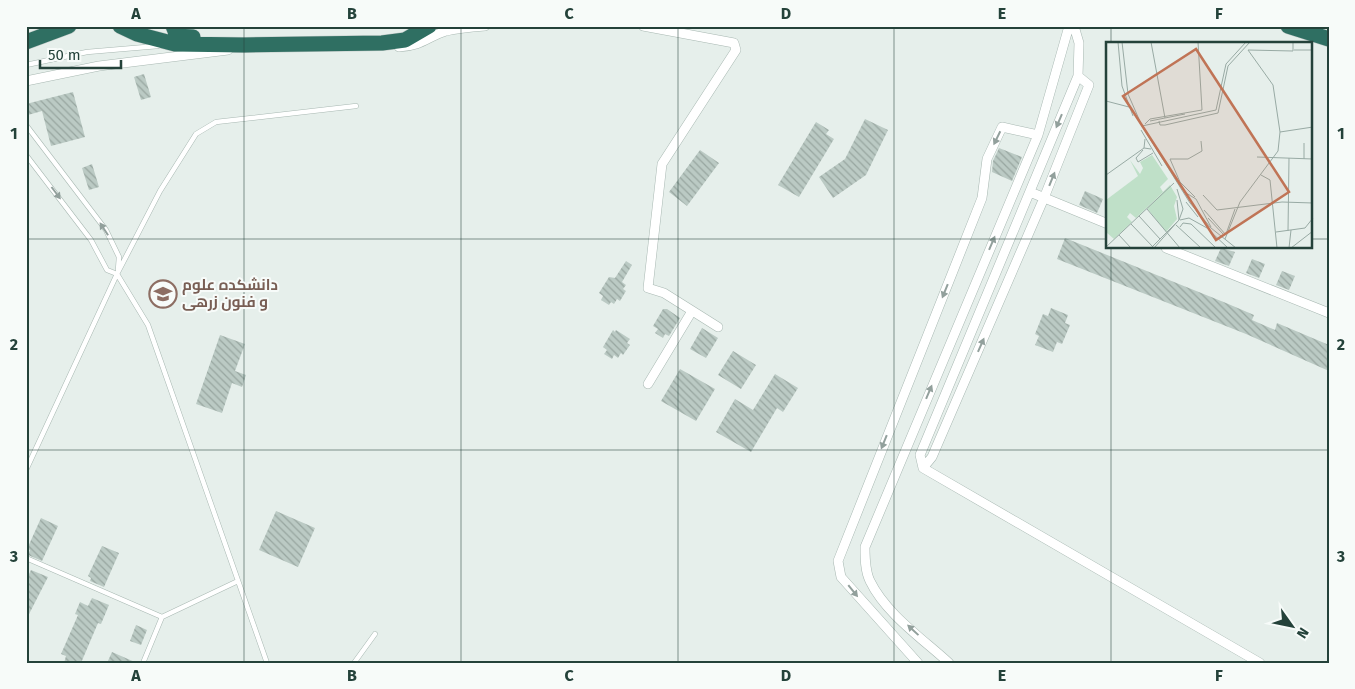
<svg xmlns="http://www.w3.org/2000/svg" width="1355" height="689" viewBox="0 0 1355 689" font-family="'Fira Sans',Cairo,sans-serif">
<defs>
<pattern id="building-back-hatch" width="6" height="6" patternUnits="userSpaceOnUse" patternTransform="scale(1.25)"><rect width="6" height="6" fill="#bbcac4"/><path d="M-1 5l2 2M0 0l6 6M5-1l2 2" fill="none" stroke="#98a6a0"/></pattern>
</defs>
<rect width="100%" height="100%" fill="#e6efeb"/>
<path fill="url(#building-back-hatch)" d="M 144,74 L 151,97 L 141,100 L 134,77 Z
M 73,92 L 85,137 L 51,146 L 42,111 L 28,115 L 26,104 Z
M 865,119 L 888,130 L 866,175 L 833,198 L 819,177 L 845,159 Z
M 816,122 L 829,130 L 826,134 L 834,139 L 799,197 L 778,185 Z
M 999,148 L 1022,157 L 1012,181 L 992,172 L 993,161 Z
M 700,150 L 719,163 L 687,206 L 669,192 Z
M 92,164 L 99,187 L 89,190 L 82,168 Z
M 1085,191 L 1103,199 L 1097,213 L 1079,205 Z
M 1065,238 L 1226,303 L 1254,315 L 1252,320 L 1275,330 L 1277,323 L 1329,345 L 1329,371 L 1246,334 L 1057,259 Z
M 1221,248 L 1235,252 L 1229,266 L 1215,261 Z
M 1252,259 L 1265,264 L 1259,278 L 1246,273 Z
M 626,261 L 632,265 L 622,282 L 626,285 L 623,289 L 626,291 L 620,301 L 617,299 L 614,304 L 611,302 L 609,305 L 601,300 L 603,296 L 599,293 L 609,277 L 615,278 Z
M 1282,271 L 1295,276 L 1289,290 L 1276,285 Z
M 1051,308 L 1068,315 L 1065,323 L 1070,325 L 1062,344 L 1057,342 L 1053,352 L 1035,345 L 1039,336 L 1035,334 L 1043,314 L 1048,316 Z
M 663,309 L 667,309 L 680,318 L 669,336 L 665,334 L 663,338 L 655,333 L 658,329 L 653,326 Z
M 702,328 L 718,338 L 706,358 L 690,349 Z
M 613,330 L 615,332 L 616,330 L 630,339 L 627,343 L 630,345 L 623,355 L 621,353 L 618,358 L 614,355 L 612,359 L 604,354 L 607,350 L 603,347 Z
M 220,335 L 245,344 L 235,371 L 246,375 L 242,387 L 232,383 L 222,413 L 196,404 Z
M 733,351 L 756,365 L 741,389 L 718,375 Z
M 680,369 L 715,389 L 696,421 L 661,401 Z
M 775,374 L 798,388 L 783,412 L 777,408 L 751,452 L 716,432 L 735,399 L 753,410 Z
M 276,511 L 315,528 L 298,567 L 259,550 Z
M 41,518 L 58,526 L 42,561 L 28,555 L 30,550 L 27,549 Z
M 102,546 L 119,553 L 104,587 L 90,581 L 91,578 L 88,576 Z
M 31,570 L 48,577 L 26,620 L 26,580 Z
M 92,598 L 109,605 L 101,624 L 98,623 L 81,663 L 64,663 L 66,656 L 61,654 L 78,615 L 75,614 L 80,602 L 88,606 Z
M 136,625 L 147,630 L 141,645 L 130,641 Z
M 112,652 L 137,663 L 107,663 Z"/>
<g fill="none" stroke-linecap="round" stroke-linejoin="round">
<g stroke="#a8b8b2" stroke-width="5.5">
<path id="lane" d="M 26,65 L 87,52 L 158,46
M 26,125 L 106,230 L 119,257 L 118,270
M 26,155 L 91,240 L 107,270 L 117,274 L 148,325 L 267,663
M 26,470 L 117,274 L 160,191 L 196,134 L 216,122 L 356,106
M 26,558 L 162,617 L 238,581
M 143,663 L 162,617
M 354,663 L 375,634"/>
</g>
<g stroke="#a8b8b2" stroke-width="10">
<path id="street" d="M 643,26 L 734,43 L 736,50 L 662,164 L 648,288 L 664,293 L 718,327
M 1074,26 L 1079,43 L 1078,76 L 920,455 L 923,468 L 1260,663
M 399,47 C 422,46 427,37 446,31 C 459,28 472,27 485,26
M 26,81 L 99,66 L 228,50
M 1030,192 L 1108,224
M 1166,248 L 1329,313
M 648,384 L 692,311
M 923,468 L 932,457 L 1044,198 L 1089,85 L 1078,76
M 918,663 L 841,577 L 838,561 L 982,198 L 987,159 L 1002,127 L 1038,135
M 949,663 C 923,639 886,614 870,581 C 865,571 865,558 865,547 L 1038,135 L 1069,26"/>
</g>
<g stroke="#c2cac8" stroke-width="16">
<path id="highway" d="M 120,26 L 137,34 L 175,44 L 244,45 L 382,43 L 405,40 L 429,26
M 173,26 L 177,36 L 193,37
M 1288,26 L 1329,39
M 26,42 L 69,26"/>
</g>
<use href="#lane" stroke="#fff" stroke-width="4.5"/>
<use href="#street" stroke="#fff" stroke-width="9"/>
<use href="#highway" stroke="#2f6f62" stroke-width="15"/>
</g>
<defs><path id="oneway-solid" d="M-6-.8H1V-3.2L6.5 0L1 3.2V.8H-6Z" transform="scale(1.25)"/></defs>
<g fill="#92a09c">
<use href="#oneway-solid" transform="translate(1059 121) rotate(113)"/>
<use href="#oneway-solid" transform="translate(997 138) rotate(116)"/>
<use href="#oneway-solid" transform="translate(1052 179) rotate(-68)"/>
<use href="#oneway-solid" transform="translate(56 193) rotate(53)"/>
<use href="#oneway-solid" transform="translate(104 229) rotate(-123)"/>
<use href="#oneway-solid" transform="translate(992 243) rotate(-67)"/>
<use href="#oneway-solid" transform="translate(945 291) rotate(112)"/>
<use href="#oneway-solid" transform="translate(981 345) rotate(-66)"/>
<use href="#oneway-solid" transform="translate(929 392) rotate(-67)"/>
<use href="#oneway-solid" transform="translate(884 442) rotate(112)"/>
<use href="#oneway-solid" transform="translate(853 591) rotate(51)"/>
<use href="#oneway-solid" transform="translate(913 630) rotate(-137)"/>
</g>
<path fill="none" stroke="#24423a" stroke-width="1" stroke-opacity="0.55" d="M 244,26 L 244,663M 461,26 L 461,663M 678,26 L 678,663M 894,26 L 894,663M 1111,26 L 1111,44M 26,239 L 1108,239M 1311,239 L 1329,239M 1111,248 L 1111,663M 26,450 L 1329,450"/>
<defs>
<g id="university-ring" transform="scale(1.4375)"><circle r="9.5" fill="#f7fbf9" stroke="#8d6e63" stroke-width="1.5"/><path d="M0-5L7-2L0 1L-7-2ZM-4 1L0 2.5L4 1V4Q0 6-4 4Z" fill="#8d6e63"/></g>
</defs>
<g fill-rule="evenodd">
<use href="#university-ring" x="163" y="294"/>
</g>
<g text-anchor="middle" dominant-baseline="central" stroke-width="4" stroke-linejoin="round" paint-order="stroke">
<g font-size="15" font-weight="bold" fill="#785e54" stroke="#f7fbf9" text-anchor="start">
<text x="182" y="285">دانشکده علوم<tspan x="182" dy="17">و فنون زرهی</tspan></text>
</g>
</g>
<g transform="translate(1106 42)">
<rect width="206" height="206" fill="#e6efeb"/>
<path d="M 46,113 L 62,137 L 54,145 L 57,150 L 30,176 L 24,171 L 21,175 L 26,180 L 8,197 L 0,190 L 0,158 L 32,134 L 24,118 L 34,132 L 37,126 L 34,120 Z" fill="#bfe0c8"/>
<path d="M 64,143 L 71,155 L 68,164 L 71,177 L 60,190 L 41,166 Z" fill="#bfe0c8"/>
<path fill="none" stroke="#98aaa4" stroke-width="1" d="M 12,0 L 16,44 L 27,74M 16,0 L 22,52 L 36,84 L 84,161 L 105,186 L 130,206M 45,0 L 59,76M 92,0 L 96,68M 142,8 L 167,43 L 174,90M 142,8 L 187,9 L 187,0M 188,8 L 207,8M 0,59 L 23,65M 44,79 L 79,72M 53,79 L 54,83 L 59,83 L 112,71 L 122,24 L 144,0M 39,82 L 44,77 L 96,68M 36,84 L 110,68 L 120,22 L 140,0M 35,88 L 56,124M 39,97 L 38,106 L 45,107M 37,108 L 30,116 L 32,120 L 47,111M 151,115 L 207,117M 198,117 L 198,101M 0,133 L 38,106M 155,133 L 164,138 L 171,206M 71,147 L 77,167 L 73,178M 80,151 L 90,157 L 105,185M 97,153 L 111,168 L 176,160 L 207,161M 89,155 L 74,140 L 64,117 L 82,117 L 96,109 L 95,99M 71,158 L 73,178M 80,160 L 92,175M 41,167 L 74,206M 98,168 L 120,193M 33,174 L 54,197M 102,176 L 117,192M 74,178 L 83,176 L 101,186M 25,182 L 47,205M 70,183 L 95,206M 74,185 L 77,181 L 85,182 L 110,206M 182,189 L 183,116M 105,190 L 122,206M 170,190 L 199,186 L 207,176M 120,192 L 129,167M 13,193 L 25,206M 119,197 L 134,160 L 172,109 L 174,90 L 207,85M 0,205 L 68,141M 45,206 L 73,178M 48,206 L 73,178M 183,206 L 185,188M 185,206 L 207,189"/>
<path fill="#c07456" fill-opacity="0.15" stroke="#c07456" stroke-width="2.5" d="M 90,7 L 183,150 L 110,198 L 17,54 Z"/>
<rect width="206" height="206" fill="none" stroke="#24423a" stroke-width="2.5"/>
</g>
<rect width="1355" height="689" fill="none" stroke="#f7fbf9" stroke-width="55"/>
<g transform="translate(1292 626) rotate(123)" stroke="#f7fbf9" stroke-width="4" paint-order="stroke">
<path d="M0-4L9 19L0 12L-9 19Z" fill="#24423a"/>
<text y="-8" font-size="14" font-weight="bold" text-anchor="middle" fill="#24423a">N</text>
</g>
<path d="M40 60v8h81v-8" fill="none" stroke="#24423a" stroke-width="2.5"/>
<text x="48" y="60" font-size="15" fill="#24423a" stroke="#f7fbf9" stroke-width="4" paint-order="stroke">50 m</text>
<rect x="28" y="28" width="1300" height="634" fill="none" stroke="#24423a" stroke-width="2"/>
<g font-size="16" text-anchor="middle" font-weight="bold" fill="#24423a">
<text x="136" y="19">A</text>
<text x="352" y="19">B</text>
<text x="569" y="19">C</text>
<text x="786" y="19">D</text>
<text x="1002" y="19">E</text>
<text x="1219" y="19">F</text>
<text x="14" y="139">1</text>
<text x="1341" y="139">1</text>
<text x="14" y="350">2</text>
<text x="1341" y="350">2</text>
<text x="14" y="562">3</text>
<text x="1341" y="562">3</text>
<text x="136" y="681">A</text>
<text x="352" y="681">B</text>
<text x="569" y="681">C</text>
<text x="786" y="681">D</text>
<text x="1002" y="681">E</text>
<text x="1219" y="681">F</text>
</g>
</svg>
